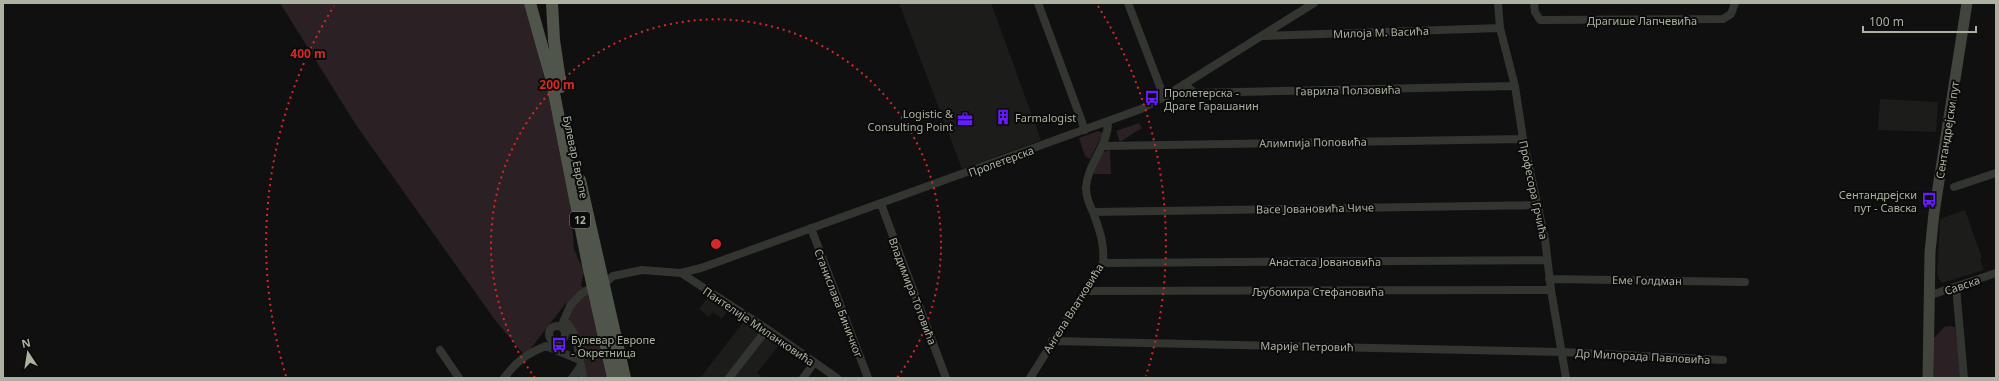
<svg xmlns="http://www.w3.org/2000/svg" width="1999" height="381" viewBox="0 0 1999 381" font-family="'Noto Sans',sans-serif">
<rect width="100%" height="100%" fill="#0f100f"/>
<path fill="#1c1d1b" d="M 899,3 L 991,3 L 1041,140 L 962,169 Z
M 1880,99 L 1938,102 L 1936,132 L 1878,130 Z
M 1965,210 L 1982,258 L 1980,259 L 1984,270 L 1942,283 L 1939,279 L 1937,273 L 1940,219 Z
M 709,295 L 728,310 L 722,319 L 713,312 L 709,317 L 699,309 Z
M 744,321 L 779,345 L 757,373 L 763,378 L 700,378 Z"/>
<path fill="#2b2023" d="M 280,3 L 524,3 L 532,27 L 548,94 L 571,210 L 574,249 L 584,272 L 581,286 L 589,291 L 607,378 L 581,378 L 566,303 L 525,356 L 495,320 L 356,125 Z
M 1139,123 L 1142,128 L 1120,142 L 1116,131 Z
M 1098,131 L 1103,133 L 1090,159 L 1085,156 L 1079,138 Z
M 1110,150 L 1111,174 L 1092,174 L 1103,152 Z
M 1950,326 L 1955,327 L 1962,378 L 1934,378 L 1934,338 L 1944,327 Z"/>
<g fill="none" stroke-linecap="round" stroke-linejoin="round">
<path stroke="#323530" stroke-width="8" d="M 1038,3 L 1085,130
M 1128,3 L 1164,97
M 1498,3 L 1500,28 L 1515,86 L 1523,139 L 1545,239 L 1551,290 L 1566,378
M 1534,3 L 1535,12 L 1540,20 L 1723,19 L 1731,14 L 1735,3
M 1263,36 L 1500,28
M 1184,84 L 1195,93 L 1515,86
M 1103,146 L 1523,139
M 1954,187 L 1996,173
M 881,204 L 946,378
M 1093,212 L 1538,205
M 811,228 L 868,378
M 1103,263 L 1547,260
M 681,273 L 767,329 L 837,378
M 1549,279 L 1745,282
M 1956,287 L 1964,378
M 1086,291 L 1551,290
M 1928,296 L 1996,273
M 564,320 C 576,330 577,345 580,360
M549 334a8 8 0 1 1 16 0a8 8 0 1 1-16 0Z
M 561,327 L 570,306 L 581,294 L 592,287 L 604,284 L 613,276 L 642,270 L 681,273 L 701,268 L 1141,109 L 1164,97 L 1314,3
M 1052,341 L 1562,352 L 1723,360
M 440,350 L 459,378
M 504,378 C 517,361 526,354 546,346 L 580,360 L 583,378
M 572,378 L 580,367
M 729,378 L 767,329
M 803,378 L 814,363
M 1030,378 L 1103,263 C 1105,244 1099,229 1093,212 C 1089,204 1086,197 1086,188 C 1087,164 1108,147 1108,122"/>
<path stroke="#42453e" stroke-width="11" d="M 1928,378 L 1930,252 L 1934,213 L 1967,3"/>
<path stroke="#50554b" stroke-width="12" d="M 530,3 L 551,78 L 588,265 L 613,378
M 552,3 L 554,40 L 561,87
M 580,180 L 625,378"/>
</g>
<g fill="none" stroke="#d62828" stroke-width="2" stroke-dasharray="2 4">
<path d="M535 378A225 225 0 1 1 897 378"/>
<path d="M286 376A450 450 0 0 1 334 6M1098 6A450 450 0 0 1 1146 376"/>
</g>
<defs>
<g id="bus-bare" transform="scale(1.2)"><path d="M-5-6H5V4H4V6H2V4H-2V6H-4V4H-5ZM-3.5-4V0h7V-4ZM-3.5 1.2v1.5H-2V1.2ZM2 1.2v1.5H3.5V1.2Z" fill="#681bfc" stroke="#0a0b0a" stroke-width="2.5" paint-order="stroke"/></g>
<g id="building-bare" transform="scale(1.2)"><path d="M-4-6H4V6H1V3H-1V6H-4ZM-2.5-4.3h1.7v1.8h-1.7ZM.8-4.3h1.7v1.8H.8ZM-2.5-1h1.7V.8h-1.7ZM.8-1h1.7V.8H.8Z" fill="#681bfc" stroke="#0a0b0a" stroke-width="2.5" paint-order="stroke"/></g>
<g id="office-bare" transform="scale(1.2)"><path d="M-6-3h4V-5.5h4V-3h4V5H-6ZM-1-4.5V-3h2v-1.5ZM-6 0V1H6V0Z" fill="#681bfc" stroke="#0a0b0a" stroke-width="2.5" paint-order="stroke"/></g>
</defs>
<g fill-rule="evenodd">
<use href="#bus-bare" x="1152" y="98"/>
<use href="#building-bare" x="1003" y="117"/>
<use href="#office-bare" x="965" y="119"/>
<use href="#bus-bare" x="1929" y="200"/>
<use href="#bus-bare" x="559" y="345"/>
</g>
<g text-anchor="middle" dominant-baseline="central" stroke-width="4" stroke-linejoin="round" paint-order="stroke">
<rect fill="#0a0b0a" stroke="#7b8072" stroke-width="1" x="570" y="212" width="20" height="16" rx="3"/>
<g font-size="10" font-weight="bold" fill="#abb29f">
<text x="580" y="220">12</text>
</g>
<g font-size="11" fill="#abb29f" stroke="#0a0b0a">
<text x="1642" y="20">Драгише Лапчевића</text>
<text transform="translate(1381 32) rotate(-2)">Милоја М. Васића</text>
<text transform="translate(1348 90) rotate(-1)">Гаврила Ползовића</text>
<text transform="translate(1947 130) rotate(-81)">Сентандрејски пут</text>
<text transform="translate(1313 142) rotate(-1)">Алимпија Поповића</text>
<text transform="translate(576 157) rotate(78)">Булевар Европе</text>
<text transform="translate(1001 161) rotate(-20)">Пролетерска</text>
<text transform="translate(1534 190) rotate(78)">Професора Грчића</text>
<text transform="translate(1315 208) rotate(-1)">Васе Јовановића Чиче</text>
<text x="1325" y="261">Анастаса Јовановића</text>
<text transform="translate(1647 280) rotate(1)">Еме Голдман</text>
<text transform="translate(1962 285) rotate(-19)">Савска</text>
<text transform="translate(913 291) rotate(69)">Владимира Тотовића</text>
<text x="1318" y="291">Љубомира Стефановића</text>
<text transform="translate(839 303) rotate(69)">Станислава Биничког</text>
<text transform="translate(1073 308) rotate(-58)">Ангела Влатковића</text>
<text transform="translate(759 326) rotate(34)">Пантелије Миланковића</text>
<text transform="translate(1307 346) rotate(1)">Марије Петровић</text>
<text transform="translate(1643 356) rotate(3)">Др Милорада Павловића</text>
</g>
<g font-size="11" fill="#abb29f" stroke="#0a0b0a" text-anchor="start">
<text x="1164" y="92">Пролетерска -<tspan x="1164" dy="13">Драге Гарашанин</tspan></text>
<text x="953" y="113" text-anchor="end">Logistic &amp;<tspan x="953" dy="13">Consulting Point</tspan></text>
<text x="1015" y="117">Farmalogist</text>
<text x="1917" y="194" text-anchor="end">Сентандрејски<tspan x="1917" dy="13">пут - Савска</tspan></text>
<text x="571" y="339">Булевар Европе<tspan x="571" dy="13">- Окретница</tspan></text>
</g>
</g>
<circle cx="716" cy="244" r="6" fill="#d62828" stroke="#0a0b0a" stroke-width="2"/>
<g font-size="12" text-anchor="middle" font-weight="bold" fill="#d62828" stroke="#0a0b0a" stroke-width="4" stroke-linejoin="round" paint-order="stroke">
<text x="308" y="58">400 m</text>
<text x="557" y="89">200 m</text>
</g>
<rect width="1999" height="381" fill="none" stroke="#abb29f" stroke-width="8"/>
<g transform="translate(28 353) rotate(348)" stroke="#0a0b0a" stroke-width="3" paint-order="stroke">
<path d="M0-3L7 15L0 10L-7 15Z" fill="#abb29f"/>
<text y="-6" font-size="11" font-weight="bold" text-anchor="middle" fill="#abb29f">N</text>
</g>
<path d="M1863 26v6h113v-6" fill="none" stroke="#abb29f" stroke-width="2"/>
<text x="1869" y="26" font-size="12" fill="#abb29f" stroke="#0a0b0a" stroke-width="3" paint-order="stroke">100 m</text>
</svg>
